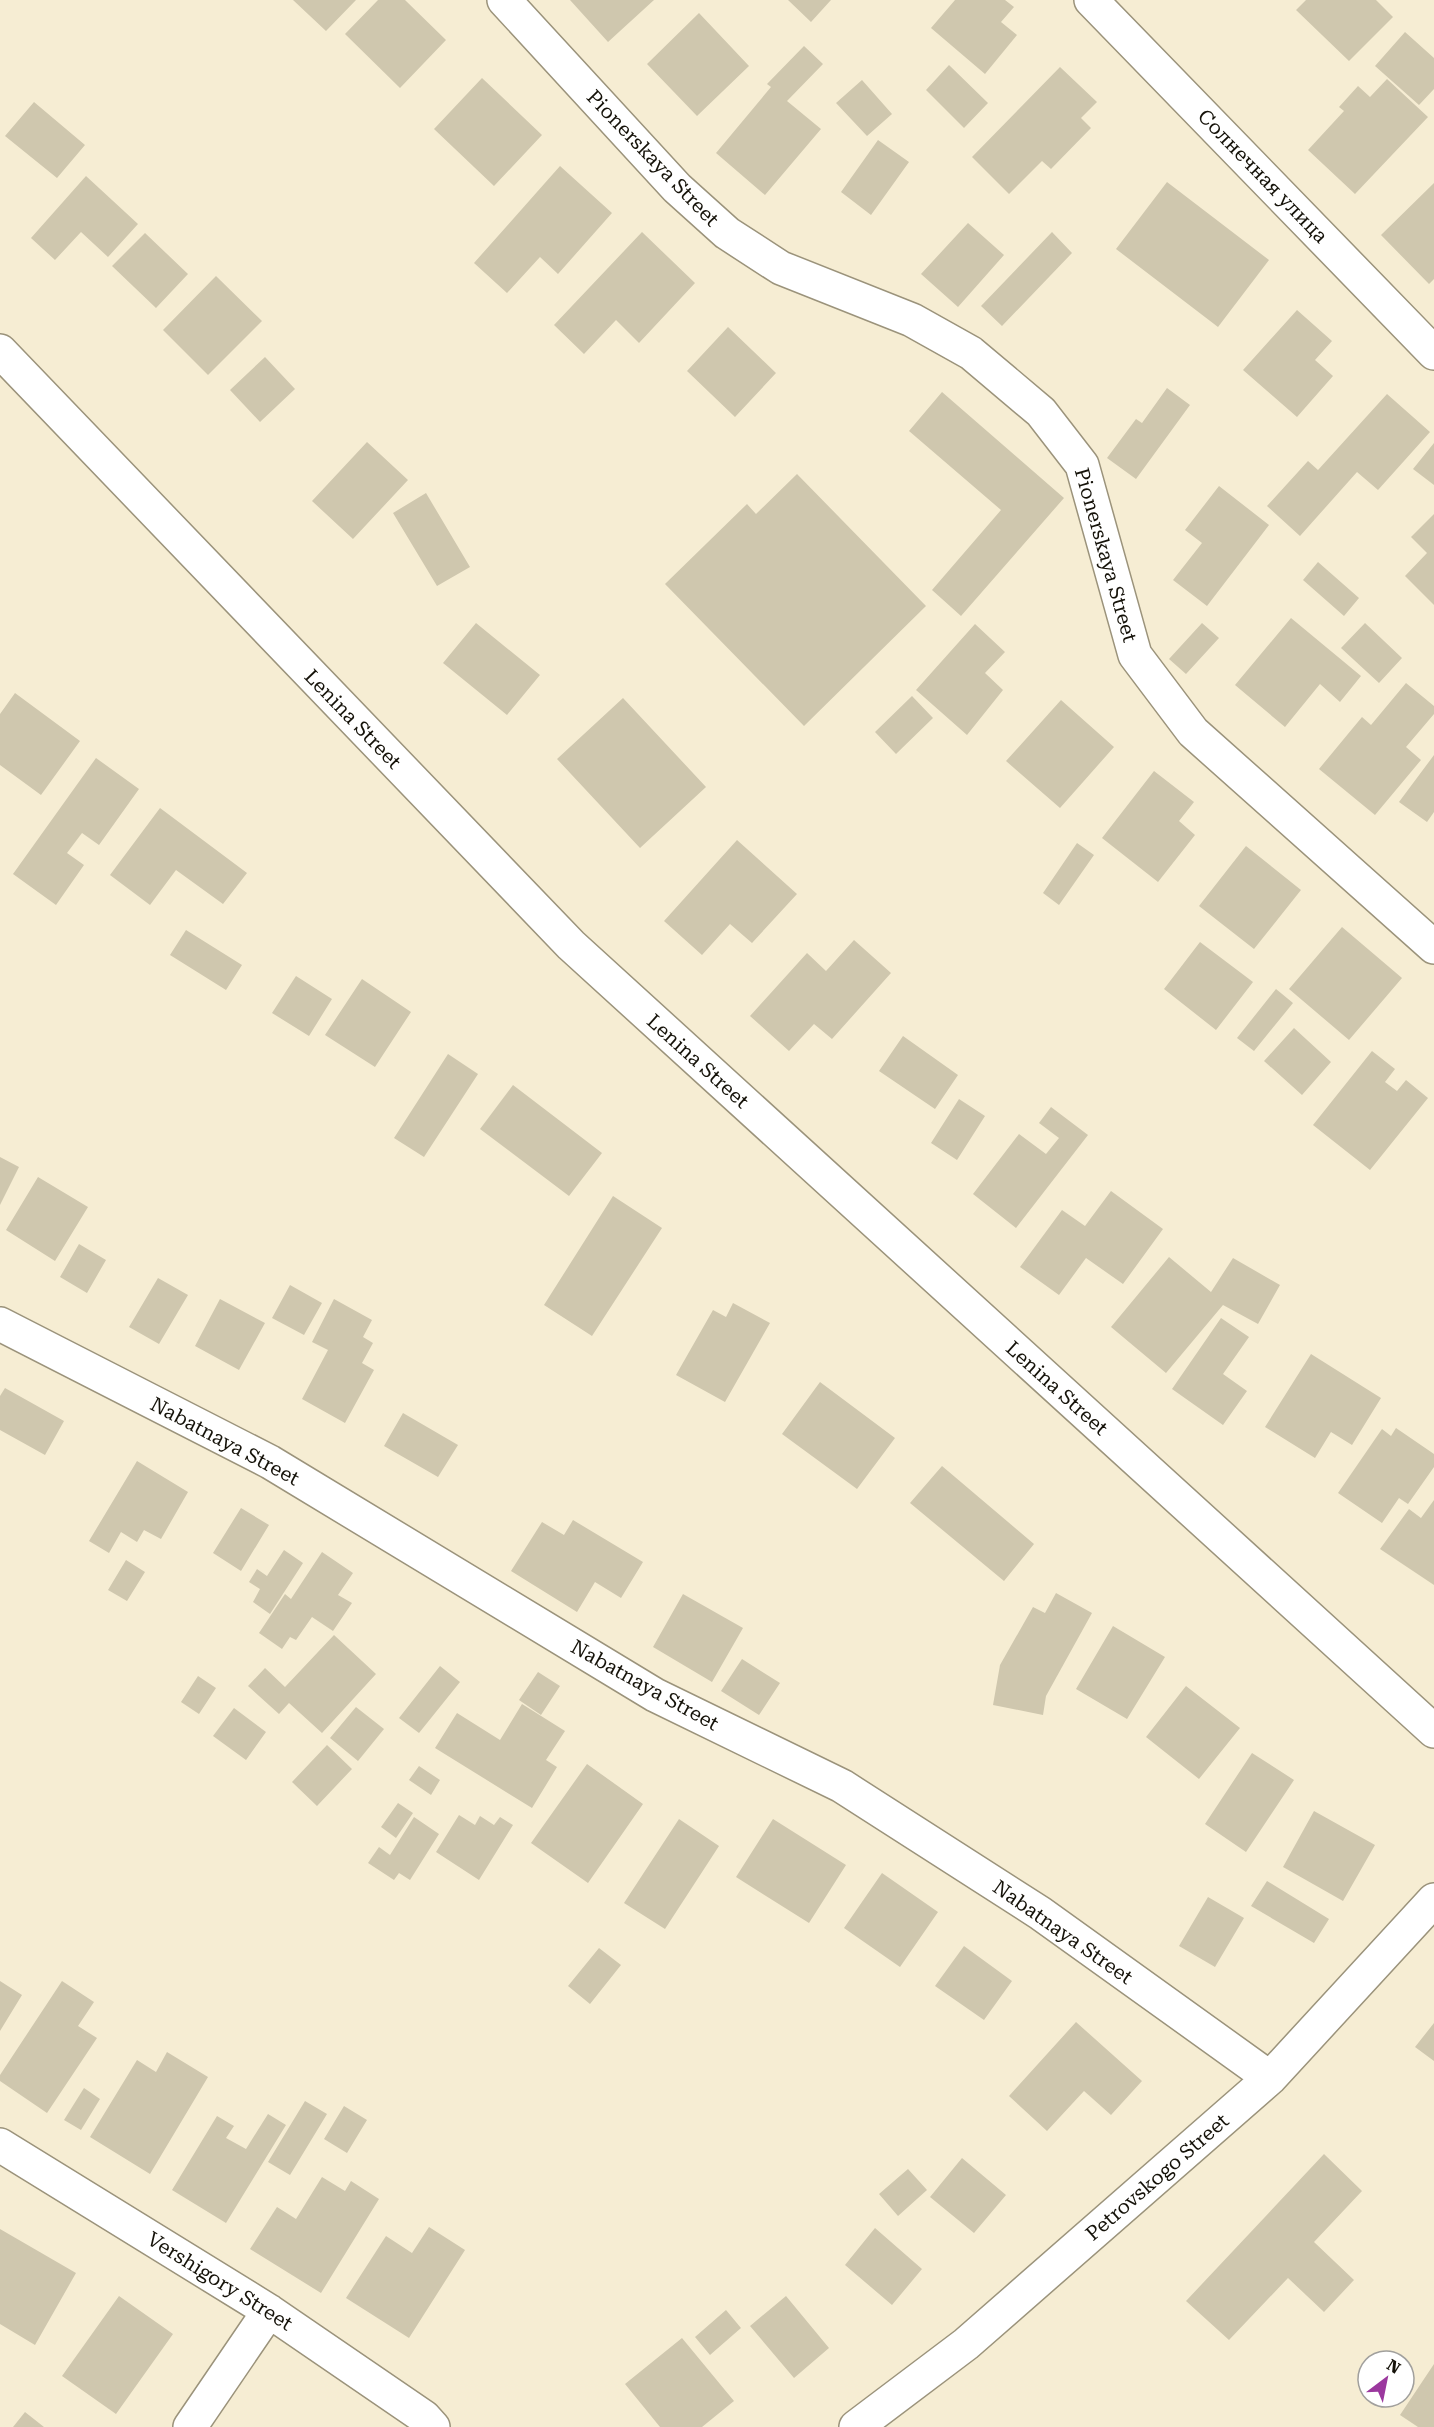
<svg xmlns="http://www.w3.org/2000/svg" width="1434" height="2427" viewBox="0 0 1434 2427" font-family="'Roboto Serif',serif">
<rect width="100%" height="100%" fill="#f6edd3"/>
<path fill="#cfc7ae" d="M 293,0 L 356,0 L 326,31 Z
M 378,0 L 405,0 L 446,40 L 400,88 L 345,34 Z
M 570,0 L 654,0 L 608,42 Z
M 788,0 L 831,0 L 811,22 Z
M 955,0 L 1005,0 L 1014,7 L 1001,22 L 1017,35 L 985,74 L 931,28 Z
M 1306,0 L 1376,0 L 1393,17 L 1349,61 L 1296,10 Z
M 699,13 L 749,66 L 697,116 L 647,64 Z
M 1405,32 L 1434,58 L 1434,89 L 1419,105 L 1375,66 Z
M 804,46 L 823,64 L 787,101 L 821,129 L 765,195 L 716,153 L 771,87 L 767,84 Z
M 949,65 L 988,103 L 964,128 L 926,90 Z
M 1060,67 L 1097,102 L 1081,118 L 1091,128 L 1051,169 L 1042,161 L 1009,194 L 972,157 Z
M 482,78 L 542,135 L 494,186 L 434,129 Z
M 1387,79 L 1428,117 L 1355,194 L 1308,150 L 1344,111 L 1339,107 L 1358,86 L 1370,97 Z
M 862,80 L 892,114 L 867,136 L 836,103 Z
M 34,102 L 85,145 L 57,178 L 5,136 Z
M 878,140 L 909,162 L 871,215 L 841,192 Z
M 560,166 L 612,213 L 558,274 L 540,257 L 507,293 L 474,263 Z
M 86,176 L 138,224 L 108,257 L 81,232 L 55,260 L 31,238 Z
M 1167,182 L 1269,260 L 1218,327 L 1116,249 Z
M 1434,183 L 1434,279 L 1429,284 L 1381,235 Z
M 968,223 L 1004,255 L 958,307 L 921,274 Z
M 642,232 L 695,283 L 639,343 L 616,320 L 584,354 L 554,325 Z
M 1052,232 L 1072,253 L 1002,326 L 981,306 Z
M 145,233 L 188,274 L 156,308 L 112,266 Z
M 216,276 L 262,321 L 208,375 L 163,330 Z
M 1297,310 L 1332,341 L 1315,360 L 1333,376 L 1297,417 L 1243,370 Z
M 728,327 L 776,373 L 735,417 L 687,371 Z
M 265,357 L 295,389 L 260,422 L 230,390 Z
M 1167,388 L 1190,405 L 1136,479 L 1107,458 L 1136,419 L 1142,423 Z
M 942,392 L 1064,498 L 961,616 L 932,590 L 1001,510 L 909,431 Z
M 1387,394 L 1430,432 L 1378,490 L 1357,472 L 1300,536 L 1267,506 L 1308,461 L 1318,470 Z
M 367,442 L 408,480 L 353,539 L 312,501 Z
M 1434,443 L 1434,485 L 1413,469 Z
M 797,474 L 926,606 L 804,726 L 665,584 L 747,504 L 756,514 Z
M 1219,486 L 1269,525 L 1207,606 L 1173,580 L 1202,543 L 1185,530 Z
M 426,493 L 470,567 L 437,586 L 393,513 Z
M 1434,514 L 1434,605 L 1405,576 L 1427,553 L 1411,537 Z
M 1318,562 L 1359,598 L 1344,616 L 1303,580 Z
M 1291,618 L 1361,676 L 1340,702 L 1320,684 L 1285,727 L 1235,685 Z
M 476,623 L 540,675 L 507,715 L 443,663 Z
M 1202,623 L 1219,638 L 1186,674 L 1169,659 Z
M 1365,623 L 1402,658 L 1379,683 L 1341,648 Z
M 975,624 L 1005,652 L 985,673 L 1003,690 L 967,735 L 916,690 Z
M 1406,683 L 1434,706 L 1434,714 L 1406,747 L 1421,760 L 1375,815 L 1319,769 L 1362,717 L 1371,725 Z
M 15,693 L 80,741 L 41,795 L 0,765 L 0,714 Z
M 912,696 L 933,718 L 896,754 L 875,732 Z
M 623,698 L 706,787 L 640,848 L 557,759 Z
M 1061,700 L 1114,747 L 1060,808 L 1006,761 Z
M 1434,755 L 1434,812 L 1427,822 L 1399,802 Z
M 96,758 L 139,789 L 99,845 L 82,833 L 67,853 L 84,865 L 56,905 L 13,874 Z
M 1154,771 L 1194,802 L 1179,821 L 1195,835 L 1158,882 L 1102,838 Z
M 160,808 L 247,873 L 223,904 L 176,870 L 150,905 L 110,875 Z
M 737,840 L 797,894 L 752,943 L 730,924 L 702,955 L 664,921 Z
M 1077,843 L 1094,855 L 1059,905 L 1043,893 Z
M 1246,846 L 1301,890 L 1254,949 L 1199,906 Z
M 1342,927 L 1402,978 L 1349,1040 L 1289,989 Z
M 186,930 L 242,965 L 226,990 L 170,955 Z
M 854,940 L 891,973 L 832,1039 L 814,1024 L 789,1051 L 750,1016 L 807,953 L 826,971 Z
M 1200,942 L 1253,982 L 1216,1030 L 1164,989 Z
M 296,976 L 332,999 L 309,1036 L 272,1013 Z
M 362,979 L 411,1012 L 375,1067 L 325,1035 Z
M 1276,989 L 1293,1003 L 1254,1051 L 1237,1038 Z
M 1294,1028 L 1331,1062 L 1302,1095 L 1264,1061 Z
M 903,1036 L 958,1075 L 935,1109 L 879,1071 Z
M 1372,1051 L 1395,1069 L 1385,1082 L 1397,1091 L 1406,1080 L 1428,1098 L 1370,1170 L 1313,1125 Z
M 448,1054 L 478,1074 L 424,1157 L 394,1138 Z
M 513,1085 L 602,1153 L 569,1196 L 480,1129 Z
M 959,1099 L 985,1116 L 957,1160 L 931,1143 Z
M 1051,1107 L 1088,1135 L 1016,1228 L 973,1194 L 1019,1134 L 1046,1154 L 1059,1138 L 1039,1123 Z
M 0,1157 L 19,1167 L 0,1205 Z
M 38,1177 L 88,1207 L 55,1261 L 6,1230 Z
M 1111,1191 L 1163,1229 L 1123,1284 L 1086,1258 L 1059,1295 L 1020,1267 L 1062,1210 L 1085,1226 Z
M 613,1196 L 662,1228 L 592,1336 L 544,1305 Z
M 79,1244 L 106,1260 L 87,1293 L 60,1277 Z
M 1169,1257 L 1211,1292 L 1233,1258 L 1280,1285 L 1258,1324 L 1223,1305 L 1166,1373 L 1111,1327 Z
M 158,1278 L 188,1295 L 159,1344 L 129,1327 Z
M 290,1285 L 322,1303 L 304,1335 L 272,1318 Z
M 220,1299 L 265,1323 L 239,1370 L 195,1346 Z
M 334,1299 L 372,1320 L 363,1337 L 373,1343 L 362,1363 L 374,1370 L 345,1423 L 302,1399 L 328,1350 L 312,1342 Z
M 733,1303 L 770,1323 L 725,1402 L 676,1375 L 713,1310 L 726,1317 Z
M 1221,1318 L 1249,1337 L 1223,1374 L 1247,1391 L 1223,1425 L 1172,1389 Z
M 1311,1354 L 1381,1398 L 1352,1445 L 1331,1432 L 1315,1458 L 1265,1427 Z
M 820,1382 L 895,1438 L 857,1489 L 782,1434 Z
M 5,1388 L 64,1421 L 45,1455 L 0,1430 L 0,1396 Z
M 403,1413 L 458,1445 L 438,1477 L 384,1446 Z
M 1396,1428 L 1434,1454 L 1434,1467 L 1408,1504 L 1399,1498 L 1382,1523 L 1338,1493 L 1382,1429 L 1391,1436 Z
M 137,1461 L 188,1492 L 161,1539 L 144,1530 L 137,1542 L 121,1532 L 109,1553 L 89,1541 Z
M 942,1466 L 1034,1544 L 1004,1581 L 910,1503 Z
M 1434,1500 L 1434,1585 L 1380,1549 L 1409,1509 L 1421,1518 Z
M 241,1508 L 269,1525 L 241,1571 L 213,1553 Z
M 573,1520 L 643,1562 L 621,1598 L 595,1582 L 577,1612 L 511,1571 L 542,1522 L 564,1535 Z
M 284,1550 L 303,1563 L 270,1614 L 253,1602 L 260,1589 L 249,1582 L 257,1569 L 267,1576 Z
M 322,1552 L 353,1573 L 338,1595 L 352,1603 L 333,1631 L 312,1617 L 296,1640 L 290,1637 L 282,1649 L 259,1633 L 285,1594 L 291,1599 Z
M 126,1560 L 145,1572 L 127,1601 L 108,1590 Z
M 1056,1593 L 1092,1613 L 1046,1696 L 1043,1715 L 993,1705 L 1000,1665 L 1033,1607 L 1045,1613 Z
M 683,1594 L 743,1628 L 712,1682 L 653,1647 Z
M 1113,1626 L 1165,1657 L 1127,1719 L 1076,1689 Z
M 334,1635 L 376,1674 L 322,1733 L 289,1703 L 279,1714 L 248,1686 L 265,1668 L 285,1687 Z
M 742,1659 L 780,1683 L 759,1715 L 721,1691 Z
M 440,1666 L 460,1682 L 419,1733 L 399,1718 Z
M 538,1672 L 560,1686 L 541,1715 L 519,1700 Z
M 198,1676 L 216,1688 L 199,1714 L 181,1702 Z
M 1186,1686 L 1240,1728 L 1199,1779 L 1146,1737 Z
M 522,1704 L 565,1731 L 546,1760 L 557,1767 L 532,1808 L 435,1748 L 457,1713 L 500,1740 Z
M 356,1707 L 384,1729 L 358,1761 L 330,1738 Z
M 234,1708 L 266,1732 L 246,1760 L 213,1736 Z
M 327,1745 L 352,1769 L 317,1806 L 292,1782 Z
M 1252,1753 L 1294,1780 L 1246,1852 L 1205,1824 Z
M 587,1764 L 643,1804 L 588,1883 L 531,1843 Z
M 419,1766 L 440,1780 L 431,1795 L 409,1780 Z
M 398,1803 L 413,1813 L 396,1838 L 381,1827 Z
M 1314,1811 L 1375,1845 L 1343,1901 L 1283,1867 Z
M 459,1815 L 475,1825 L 480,1816 L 494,1825 L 500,1817 L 513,1825 L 479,1880 L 436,1852 Z
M 414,1817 L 439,1834 L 410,1880 L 399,1873 L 394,1880 L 368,1863 L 379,1847 L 390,1855 Z
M 679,1819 L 719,1846 L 665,1929 L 624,1903 Z
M 773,1819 L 846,1865 L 809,1923 L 736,1877 Z
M 882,1873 L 938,1912 L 900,1967 L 844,1928 Z
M 1267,1881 L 1329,1919 L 1314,1943 L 1251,1906 Z
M 1208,1897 L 1244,1918 L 1215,1967 L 1179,1946 Z
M 964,1946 L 1012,1981 L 984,2020 L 935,1986 Z
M 599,1948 L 621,1965 L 590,2004 L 568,1986 Z
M 0,1981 L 22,1995 L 0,2031 Z
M 62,1981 L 94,2002 L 78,2026 L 97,2038 L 47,2113 L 0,2081 L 0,2075 Z
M 1076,2022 L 1142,2081 L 1111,2115 L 1084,2091 L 1047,2131 L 1009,2096 Z
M 1434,2023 L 1434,2061 L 1415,2047 Z
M 167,2052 L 208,2077 L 150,2174 L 90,2137 L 137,2060 L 156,2072 Z
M 84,2088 L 100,2099 L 81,2130 L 64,2120 Z
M 305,2101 L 327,2114 L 290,2175 L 268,2162 Z
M 344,2106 L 367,2120 L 347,2153 L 324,2139 Z
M 268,2114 L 286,2125 L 226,2223 L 172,2190 L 217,2116 L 234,2126 L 226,2138 L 246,2149 Z
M 1324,2154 L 1362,2191 L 1314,2242 L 1354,2280 L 1324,2312 L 1288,2278 L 1229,2340 L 1186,2301 Z
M 962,2158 L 1006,2195 L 974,2233 L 930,2197 Z
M 908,2169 L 927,2190 L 898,2216 L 879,2194 Z
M 322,2177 L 345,2191 L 351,2181 L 379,2199 L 321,2293 L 250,2249 L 277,2207 L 296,2219 Z
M 429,2227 L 465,2250 L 409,2338 L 346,2298 L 386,2236 L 412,2253 Z
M 875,2228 L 922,2269 L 892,2305 L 845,2265 Z
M 0,2229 L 76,2273 L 35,2345 L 0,2324 Z
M 119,2296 L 173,2334 L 116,2414 L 62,2376 Z
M 786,2296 L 829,2348 L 794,2378 L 750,2326 Z
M 726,2310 L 741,2328 L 710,2355 L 695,2337 Z
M 682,2338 L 734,2401 L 702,2427 L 660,2427 L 625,2384 Z
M 1434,2364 L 1434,2427 L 1418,2427 L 1400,2415 Z
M 25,2412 L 44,2427 L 13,2427 Z"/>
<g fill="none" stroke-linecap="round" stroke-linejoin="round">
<g stroke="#9b937b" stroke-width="36">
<path id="minor" d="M 504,0 L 677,188 L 727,233 L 781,268 L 912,320 L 971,353 L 1041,412 L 1082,465 L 1135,655 L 1193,732 L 1434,947
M 1091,0 L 1434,353
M 0,351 L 571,945 L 1434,1731
M 0,1324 L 270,1462 L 655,1695 L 842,1786 L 1040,1913 L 1270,2078
M 0,2145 L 269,2311 L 424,2417 L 433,2427
M 190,2427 L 269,2311
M 856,2427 L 966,2344 L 1270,2078 L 1434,1900"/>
</g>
<use href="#minor" stroke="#fff" stroke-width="33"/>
</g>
<g text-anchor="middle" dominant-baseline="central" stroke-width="4.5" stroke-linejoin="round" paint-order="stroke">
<g font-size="20" fill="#151209" stroke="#fff">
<text transform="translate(653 158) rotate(46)">Pionerskaya Street</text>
<text transform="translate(1263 176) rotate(46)">Солнечная улица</text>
<text transform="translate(1106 555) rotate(74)">Pionerskaya Street</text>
<text transform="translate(353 719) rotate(46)">Lenina Street</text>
<text transform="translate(698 1061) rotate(42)">Lenina Street</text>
<text transform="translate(1057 1388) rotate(42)">Lenina Street</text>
<text transform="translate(225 1441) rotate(28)">Nabatnaya Street</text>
<text transform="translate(645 1685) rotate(29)">Nabatnaya Street</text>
<text transform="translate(1063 1932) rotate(35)">Nabatnaya Street</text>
<text transform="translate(1157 2177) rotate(-41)">Petrovskogo Street</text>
<text transform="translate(220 2281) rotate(32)">Vershigory Street</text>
</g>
</g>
<g transform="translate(1386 2379) rotate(32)"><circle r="28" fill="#ffffff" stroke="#a1a09d" stroke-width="1.5"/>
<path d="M0-4.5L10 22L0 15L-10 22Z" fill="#9b389e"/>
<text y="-9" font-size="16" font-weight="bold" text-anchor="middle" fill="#151209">N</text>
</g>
</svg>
